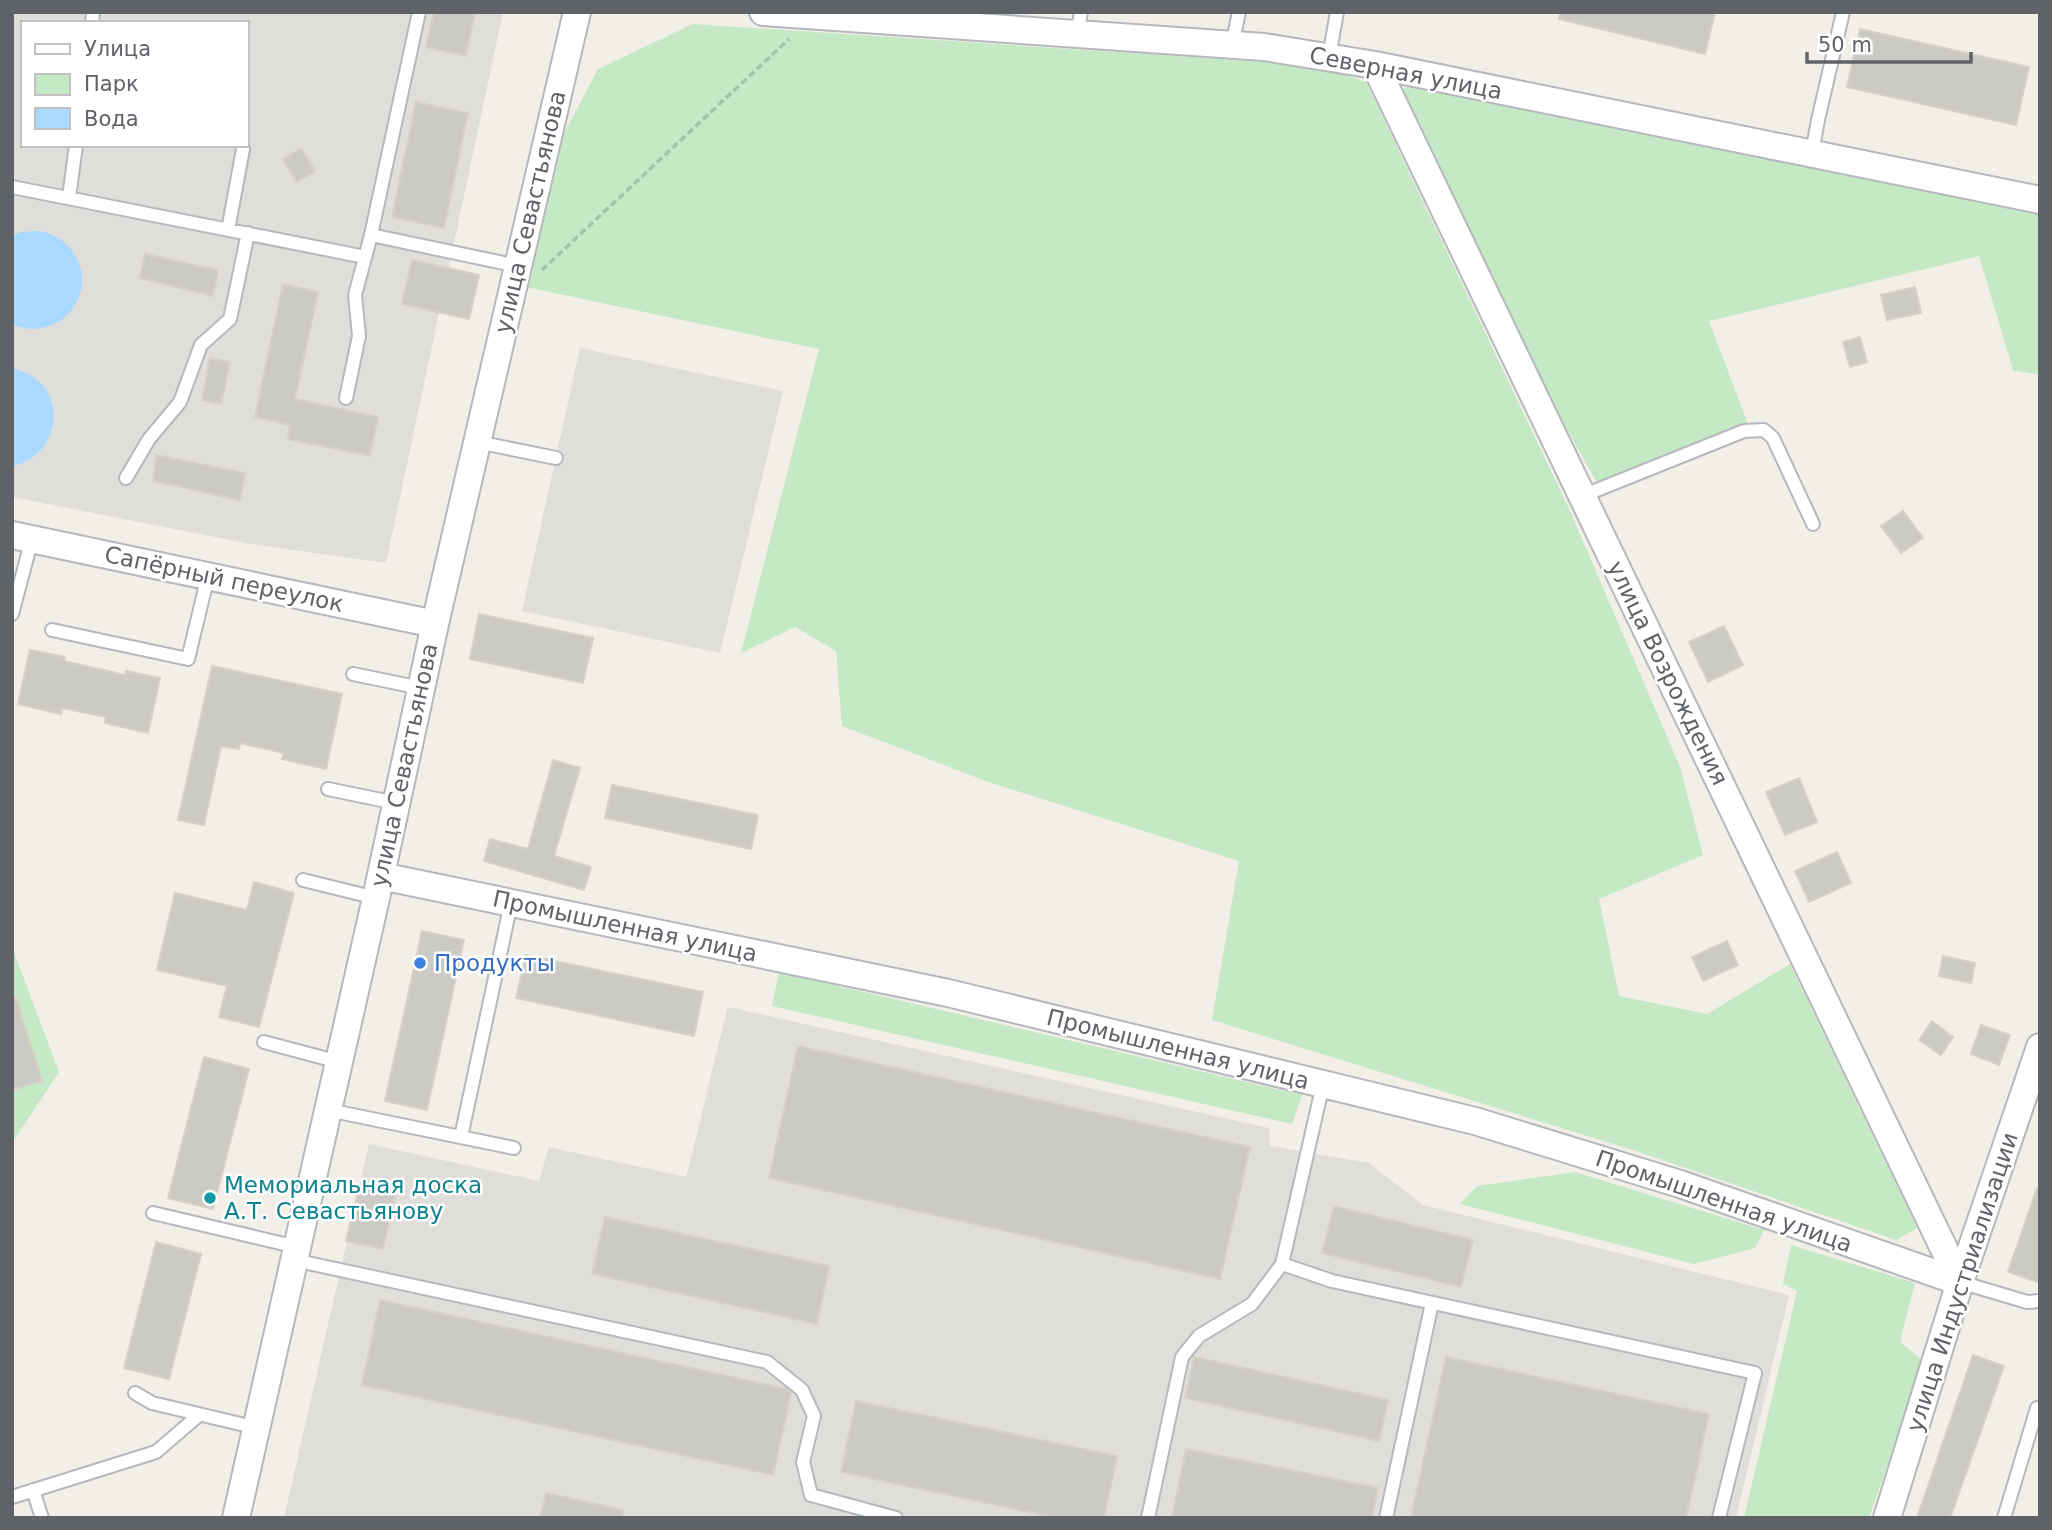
<svg xmlns="http://www.w3.org/2000/svg" width="2052" height="1530" viewBox="0 0 2052 1530" font-family="'DejaVu Sans',sans-serif">
<rect width="100%" height="100%" fill="#f1efe8"/>
<path fill="#e0deda" fill-rule="evenodd" d="M 12,12 L 503,12 L 386,563 L 251,544 L 12,497 ZM 23,23 L 247,23 L 247,145 L 23,145 Z
M 580,348 L 783,391 L 720,653 L 522,611 Z
M 728,1007 L 1269,1128 L 1270,1146 L 1369,1163 L 1423,1205 L 1789,1295 L 1736,1518 L 284,1518 L 369,1144 L 539,1181 L 549,1147 L 686,1177 Z"/>
<path fill="#c5e8c5" d="M 693,24 L 1267,62 L 1346,75 L 1366,82 L 1570,511 L 1680,767 L 1703,855 L 1599,899 L 1619,996 L 1707,1014 L 1790,964 L 1917,1228 L 1896,1240 L 1639,1152 L 1212,1020 L 1239,861 L 991,783 L 842,726 L 836,651 L 795,627 L 741,653 L 819,349 L 526,287 L 558,145 L 598,69 Z
M 1411,85 L 2040,210 L 2040,375 L 2013,370 L 1979,256 L 1709,321 L 1748,424 L 1604,495 L 1538,378 L 1401,90 Z
M 12,947 L 59,1072 L 12,1143 Z
M 779,972 L 1302,1095 L 1292,1124 L 772,1006 Z
M 1575,1172 L 1764,1230 L 1755,1248 L 1694,1264 L 1460,1204 L 1477,1186 Z
M 1791,1245 L 1915,1283 L 1900,1342 L 1923,1361 L 1869,1518 L 1744,1518 L 1797,1291 L 1783,1284 Z"/>
<path fill="#aadaff" d="M 40,231 C 47,233 55,235 60,239 C 108,274 71,346 12,325 L 12,235 L 21,232 Z
M 12,368 C 25,372 37,377 45,388 C 66,418 47,460 12,466 Z"/>
<path fill="#cccac5" stroke="#d6d1c6" stroke-width="2" d="M 434,12 L 475,12 L 466,56 L 426,47 Z
M 1560,12 L 1715,12 L 1705,54 L 1559,19 Z
M 1860,29 L 2029,67 L 2016,125 L 1847,87 Z
M 416,102 L 468,113 L 444,228 L 392,217 Z
M 301,148 L 315,171 L 297,182 L 283,160 Z
M 145,254 L 218,270 L 213,296 L 140,278 Z
M 412,260 L 479,275 L 469,319 L 402,304 Z
M 283,284 L 318,292 L 295,399 L 378,417 L 370,456 L 288,439 L 290,425 L 255,417 Z
M 1915,287 L 1921,313 L 1887,320 L 1881,295 Z
M 1860,337 L 1867,362 L 1850,367 L 1843,342 Z
M 210,358 L 230,362 L 221,404 L 202,400 Z
M 156,455 L 245,473 L 240,500 L 153,481 Z
M 1903,511 L 1923,538 L 1901,553 L 1881,526 Z
M 479,614 L 593,638 L 583,683 L 470,659 Z
M 1724,626 L 1743,665 L 1708,682 L 1689,642 Z
M 30,650 L 65,657 L 64,661 L 125,675 L 126,671 L 160,678 L 148,733 L 105,723 L 106,717 L 62,708 L 61,714 L 18,704 Z
M 212,666 L 342,694 L 326,769 L 282,759 L 284,753 L 240,743 L 239,749 L 221,746 L 204,825 L 178,820 Z
M 553,760 L 580,768 L 554,856 L 591,867 L 584,890 L 484,861 L 490,839 L 528,849 Z
M 1799,778 L 1817,822 L 1785,835 L 1766,792 Z
M 612,785 L 758,815 L 751,849 L 605,818 Z
M 1837,852 L 1851,883 L 1809,902 L 1795,871 Z
M 254,882 L 294,893 L 259,1027 L 219,1017 L 227,986 L 157,970 L 175,893 L 247,910 Z
M 422,931 L 464,940 L 427,1110 L 385,1101 Z
M 1727,941 L 1738,965 L 1703,981 L 1692,957 Z
M 526,955 L 703,992 L 694,1036 L 516,998 Z
M 1943,956 L 1975,963 L 1971,983 L 1939,976 Z
M 16,998 L 42,1081 L 12,1090 L 12,999 Z
M 1932,1021 L 1953,1037 L 1941,1055 L 1919,1040 Z
M 1981,1025 L 2010,1035 L 1999,1065 L 1971,1054 Z
M 798,1046 L 1250,1147 L 1220,1279 L 769,1178 Z
M 204,1057 L 249,1069 L 213,1209 L 168,1198 Z
M 360,1185 L 396,1193 L 383,1249 L 346,1241 Z
M 2037,1188 L 2040,1189 L 2040,1283 L 2008,1272 Z
M 1334,1206 L 1473,1240 L 1461,1287 L 1322,1253 Z
M 605,1217 L 829,1266 L 817,1324 L 592,1274 Z
M 156,1242 L 201,1254 L 169,1379 L 124,1368 Z
M 380,1300 L 787,1389 L 791,1393 L 773,1475 L 362,1385 Z
M 1973,1355 L 2004,1366 L 1950,1518 L 1917,1518 Z
M 1194,1357 L 1388,1400 L 1379,1441 L 1185,1398 Z
M 1446,1357 L 1709,1414 L 1686,1518 L 1411,1518 Z
M 856,1401 L 1117,1456 L 1104,1518 L 1057,1518 L 841,1472 Z
M 1186,1449 L 1378,1488 L 1372,1518 L 1172,1518 Z
M 546,1493 L 623,1510 L 622,1518 L 540,1518 Z"/>
<g fill="none" stroke-linecap="round" stroke-linejoin="round">
<g stroke="#b5b8bc" stroke-width="16">
<path id="lane" d="M 92,23 L 93,12
M 1077,34 L 1081,12
M 1232,45 L 1239,12
M 1329,57 L 1337,12
M 1812,153 L 1818,120 L 1843,12
M 12,187 L 365,257
M 69,198 L 76,145
M 228,230 L 243,149 L 242,145
M 371,235 L 518,266
M 346,398 L 359,336 L 355,295 L 371,235 L 419,12
M 477,442 L 556,458
M 126,478 L 149,439 L 180,402 L 201,345 L 230,319 L 248,233
M 1582,496 L 1744,431 L 1764,430 L 1773,438 L 1813,524
M 12,614 L 32,539
M 52,630 L 188,659 L 208,576
M 353,674 L 421,688
M 328,789 L 396,803
M 303,880 L 376,898
M 264,1042 L 339,1062
M 1323,1084 L 1282,1264 L 1332,1281 L 1755,1373 L 1719,1518
M 328,1110 L 514,1148
M 461,1137 L 511,903
M 153,1213 L 297,1247
M 294,1260 L 767,1362 L 802,1390 L 814,1416 L 803,1462 L 811,1495 L 896,1518
M 1960,1282 L 2027,1302 L 2040,1301
M 135,1393 L 152,1403 L 257,1428
M 33,1490 L 42,1518
M 12,1497 L 156,1452 L 199,1415
M 1148,1518 L 1182,1357 L 1199,1336 L 1252,1304 L 1282,1264
M 1386,1518 L 1432,1303
M 2004,1518 L 2037,1408"/>
</g>
<g stroke="#b5b8bc" stroke-width="30">
<path id="street" d="M 763,12 L 1264,47 L 1375,65 L 2040,200
M 1375,65 L 1960,1282
M 12,535 L 435,624
M 381,876 L 948,993 L 1475,1121 L 1680,1184 L 1960,1282
M 236,1518 L 376,898 L 435,624 L 577,12
M 1887,1518 L 1960,1282 L 2040,1047"/>
</g>
<path stroke="#9cc7a9" stroke-width="3.5" stroke-dasharray="7 3.5" stroke-linecap="butt" d="M 542,270 L 789,39"/>
<use href="#lane" stroke="#fff" stroke-width="12"/>
<use href="#street" stroke="#fff" stroke-width="26"/>
</g>
<circle fill="#3f7fe0" stroke="#fff" stroke-width="2.5" cx="420" cy="963" r="7"/>
<circle fill="#0f9aa8" stroke="#fff" stroke-width="2.5" cx="210" cy="1198" r="7"/>
<g text-anchor="middle" dominant-baseline="central" stroke-width="5" stroke-linejoin="round" paint-order="stroke">
<g font-size="23" fill="#5f6368" stroke="#fff">
<text transform="translate(1406 73) rotate(11)">Северная улица</text>
<text transform="translate(530 212) rotate(-77)">улица Севастьянова</text>
<text transform="translate(224 579) rotate(12)">Сапёрный переулок</text>
<text transform="translate(1668 673) rotate(64)">улица Возрождения</text>
<text transform="translate(404 765) rotate(-78)">улица Севастьянова</text>
<text transform="translate(625 926) rotate(12)">Промышленная улица</text>
<text transform="translate(1178 1049) rotate(14)">Промышленная улица</text>
<text transform="translate(1724 1201) rotate(19)">Промышленная улица</text>
<text transform="translate(1962 1282) rotate(-72)">улица Индустриализации</text>
</g>
<g font-size="23" fill="#366cbe" stroke="#fff" text-anchor="start">
<text x="434" y="963">Продукты</text>
</g>
<g font-size="23" fill="#0d838f" stroke="#fff" text-anchor="start">
<text x="224" y="1185">Мемориальная доска<tspan x="224" dy="26">А.Т. Севастьянову</tspan></text>
</g>
</g>
<rect width="2052" height="1530" fill="none" stroke="#5f6368" stroke-width="28"/>
<rect x="21" y="21" width="228" height="126" fill="#ffffff" stroke="#bfc1c3" stroke-width="2"/>
<rect x="35" y="44" width="35" height="10" fill="#ffffff" stroke="#bfc1c3" stroke-width="2"/>
<text x="84" y="56" font-size="21" fill="#5f6368">Улица</text>
<rect x="35" y="74" width="35" height="21" fill="#c5e8c5" stroke="#bfc1c3" stroke-width="2"/>
<text x="84" y="91" font-size="21" fill="#5f6368">Парк</text>
<rect x="35" y="108" width="35" height="21" fill="#aadaff" stroke="#bfc1c3" stroke-width="2"/>
<text x="84" y="126" font-size="21" fill="#5f6368">Вода</text>
<path d="M1807 52v10h164v-10" fill="none" stroke="#5f6368" stroke-width="3.5"/>
<text x="1818" y="52" font-size="21" fill="#5f6368" stroke="#ffffff" stroke-width="5" paint-order="stroke">50 m</text>
</svg>
